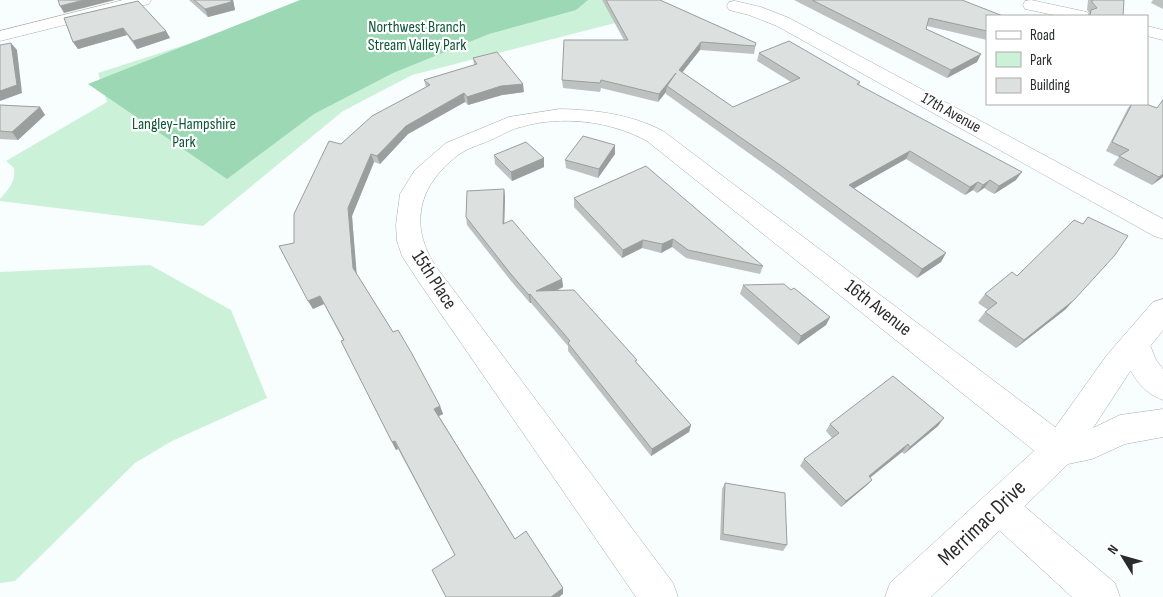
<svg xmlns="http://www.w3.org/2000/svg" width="1163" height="597" viewBox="0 0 1163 597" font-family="'Sofia Sans Condensed',sans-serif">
<rect width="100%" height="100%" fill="#f8fdfd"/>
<path fill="#cbf1d9" d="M 324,0 L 605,0 L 619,22 L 412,75 L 343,111 L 203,226 L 0,201 L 0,199 C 9,189 16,182 14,168 L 6,161 L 107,102 L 98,73 Z
M 150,265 L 231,310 L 267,398 L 172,441 L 135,463 L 15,581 L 0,583 L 0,272 Z"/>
<path fill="#9cd8b4" d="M 300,0 L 588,0 L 576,10 L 489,34 L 393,73 L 314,114 L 227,179 L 88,84 Z"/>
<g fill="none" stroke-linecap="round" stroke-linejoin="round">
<g stroke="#a8adad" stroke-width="1">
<path id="minor" d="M 123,0 L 151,0 L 149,4 L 0,41 L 0,31 Z
M 1031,0 L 1087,12 L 1090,16 L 1059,16 L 1025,9 L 1023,5 L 1025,1 Z
M 735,1 L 761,7 L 789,18 L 1163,219 L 1163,239 L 1154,236 L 777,26 L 749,15 L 729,10 L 727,6 L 729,2 Z
M 1147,26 L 1163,30 L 1163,40 L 1147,36 Z
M 560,109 C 596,110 630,114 663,131 L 1071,439 L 1076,450 L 1071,461 L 1059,465 L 1047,461 L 647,141 C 611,121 561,115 521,127 C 511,129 502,135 493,139 C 483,144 470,147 461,153 C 419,183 407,225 437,268 L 673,583 L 678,597 L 636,597 L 419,282 L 402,256 L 397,241 L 396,225 L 400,194 L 415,170 L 446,143 L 509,117 Z
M 1136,331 L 1146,335 L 1156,360 L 1163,369 L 1163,400 C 1138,391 1127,368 1121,343 L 1126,335 Z
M 999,490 L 1011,495 L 1115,583 L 1120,597 L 1072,597 L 987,519 L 981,507 L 987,495 Z"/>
</g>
<g stroke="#a8adad" stroke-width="1">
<path id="tertiary" d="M 1163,299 L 1163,330 L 1129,373 L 1093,428 L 1120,415 L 1163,409 L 1163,437 L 1125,444 L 1092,459 L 1068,464 L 931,597 L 885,597 L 890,583 L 1047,439 L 1107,355 L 1153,302 Z"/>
</g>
<use href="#minor" fill="#fff" fill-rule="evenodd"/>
<use href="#tertiary" fill="#fff" fill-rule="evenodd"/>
</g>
<path fill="#bdc2c1" d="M 189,0 L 233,0 L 235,10 L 208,17 Z
M 602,0 L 660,0 L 756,43 L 754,54 L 700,50 L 682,72 L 733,107 L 791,82 L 757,61 L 759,53 L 860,82 L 859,85 L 1016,180 L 994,194 L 984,188 L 977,193 L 973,190 L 965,195 L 906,159 L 854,188 L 946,253 L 941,262 L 917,278 L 778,174 L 666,94 L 666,92 L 658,102 L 601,88 L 600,92 L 563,88 L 562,80 L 624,40 Z
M 794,0 L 962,0 L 987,16 L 987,40 L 927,26 L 926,29 L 981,54 L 977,62 L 947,78 Z
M 1088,0 L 1124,0 L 1090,16 L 1087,16 L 1089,13 L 1087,10 Z
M 1153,0 L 1163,0 L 1163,9 L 1151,3 Z
M 64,18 L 166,31 L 170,38 L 137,49 L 127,35 L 78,49 L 73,42 Z
M 473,58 L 524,92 L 502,95 L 468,105 L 465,102 L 408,134 L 380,164 L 374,162 L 352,216 L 356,273 L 440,406 L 443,414 L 439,416 L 515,539 L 563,594 L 455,555 L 398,449 L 396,450 L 341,341 L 343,340 L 324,304 L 313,309 L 279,246 L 294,243 L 341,144 L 426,87 L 424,80 L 474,65 Z
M 1163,99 L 1163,177 L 1152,185 L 1113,165 L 1119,157 L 1106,151 L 1128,108 L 1131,104 L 1146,104 L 1157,108 Z
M 0,105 L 40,107 L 45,115 L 18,140 L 0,139 Z
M 615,154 L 598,178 L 566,168 L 565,160 Z
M 494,155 L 544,158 L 544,167 L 512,181 L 495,164 Z
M 504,189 L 505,198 L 504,223 L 562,279 L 563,287 L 556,291 L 637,363 L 691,425 L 689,432 L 651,456 L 568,351 L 568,346 L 531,303 L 530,303 L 511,281 L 467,225 L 466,217 Z
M 574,198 L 763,266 L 760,274 L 686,258 L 672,247 L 661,253 L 642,248 L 622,258 L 574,207 Z
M 743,285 L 830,317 L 826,325 L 798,345 L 740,294 Z
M 985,294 L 1066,309 L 1016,348 L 978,321 L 985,312 L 988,310 L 978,303 Z
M 830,424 L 938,426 L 904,454 L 902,452 L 870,478 L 872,480 L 866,486 L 841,507 L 800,466 L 804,459 L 832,438 L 826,431 Z
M 725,483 L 787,545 L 783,551 L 720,540 L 722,489 Z"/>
<path fill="#9a9e9d" d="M 84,0 L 115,0 L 64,13 L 60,6 Z
M 231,0 L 233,0 L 235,10 L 208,17 L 205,9 Z
M 123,28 L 127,35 L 78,49 L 73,42 Z
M 166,31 L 170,38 L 137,49 L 133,41 Z
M 701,42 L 700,50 L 678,78 L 679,70 Z
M 11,43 L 17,50 L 22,93 L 0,101 L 0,91 Z
M 981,54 L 977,62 L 947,78 L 951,70 Z
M 676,73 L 667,86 L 666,92 L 658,102 L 659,94 Z
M 523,84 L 524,92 L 502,95 L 468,105 L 467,97 L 501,86 Z
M 464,93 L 465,102 L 408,134 L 380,164 L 377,156 L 406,126 Z
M 40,107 L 45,115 L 18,140 L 12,132 Z
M 615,145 L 615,154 L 598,178 L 599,169 Z
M 910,151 L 906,159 L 846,193 L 849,185 Z
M 371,154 L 374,162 L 352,216 L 357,277 L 353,268 L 348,208 Z
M 544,158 L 544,167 L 512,181 L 511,172 Z
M 1022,172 L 1016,180 L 994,194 L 999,186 Z
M 1163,174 L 1163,177 L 1152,185 L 1159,177 Z
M 990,180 L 984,188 L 977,193 L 983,185 Z
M 978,182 L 973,190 L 965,195 L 970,187 Z
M 504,189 L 505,198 L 504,232 L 503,224 Z
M 673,239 L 672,247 L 661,253 L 662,244 Z
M 643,240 L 642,248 L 622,258 L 623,250 Z
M 946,253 L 941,262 L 917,278 L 922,269 Z
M 562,279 L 563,287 L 537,300 L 536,291 Z
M 530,294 L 531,303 L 530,303 L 529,295 Z
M 320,296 L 324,304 L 313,309 L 308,301 Z
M 1074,300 L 1066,309 L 1016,348 L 1024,340 Z
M 830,317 L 826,325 L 798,345 L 801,336 Z
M 440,406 L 443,414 L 437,417 L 434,409 Z
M 944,418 L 938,426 L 904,454 L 910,447 Z
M 691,425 L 689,432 L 651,456 L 652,449 Z
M 395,441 L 398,449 L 396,450 L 392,442 Z
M 908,444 L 902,452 L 863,483 L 869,476 Z
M 872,480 L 866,486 L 841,507 L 846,501 Z
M 563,588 L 563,594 L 559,597 L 551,597 Z"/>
<path fill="#dce1e0" stroke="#9a9e9d" d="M 58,0 L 84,0 L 60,6 Z
M 194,0 L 231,0 L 231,2 L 205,9 Z
M 606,0 L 660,0 L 756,43 L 755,46 L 701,42 L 679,70 L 733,107 L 800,78 L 759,53 L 789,41 L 860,82 L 857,84 L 1022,172 L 999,186 L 990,180 L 983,185 L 978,182 L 970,187 L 910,151 L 849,185 L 946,253 L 922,269 L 780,165 L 667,86 L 676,73 L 659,94 L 601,80 L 600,83 L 562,80 L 564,40 L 628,40 Z
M 812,0 L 962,0 L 1003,16 L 987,16 L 987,31 L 929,18 L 926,29 L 981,54 L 951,70 Z
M 1092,0 L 1124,0 L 1123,16 L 1090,16 L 1091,10 L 1097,8 L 1092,2 Z
M 138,1 L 166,31 L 133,41 L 123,28 L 73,42 L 64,18 Z
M 11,43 L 17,85 L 0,91 L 0,45 Z
M 497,52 L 523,84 L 501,86 L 467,97 L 464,93 L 406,126 L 377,156 L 371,154 L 348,208 L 353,268 L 393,332 L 398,330 L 411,352 L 440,406 L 434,409 L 515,539 L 526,531 L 563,588 L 551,597 L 446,597 L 432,570 L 455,555 L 395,441 L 392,442 L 341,341 L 344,340 L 320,296 L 308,301 L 279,246 L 294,243 L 294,214 L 329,141 L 341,144 L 372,116 L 430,85 L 424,80 L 477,64 L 473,58 Z
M 1163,100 L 1163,174 L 1159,177 L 1119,156 L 1129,150 L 1112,142 L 1132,104 L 1146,104 L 1157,108 Z
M 0,105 L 40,107 L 12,132 L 0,131 Z
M 583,136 L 615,145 L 599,169 L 565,160 Z
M 526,142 L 544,158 L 511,172 L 494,155 Z
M 646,166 L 763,266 L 688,250 L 673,239 L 662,244 L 643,240 L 623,250 L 574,198 Z
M 504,189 L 503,224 L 512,220 L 562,279 L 536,291 L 574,290 L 637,360 L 635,361 L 691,425 L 652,449 L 568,343 L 570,341 L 530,294 L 529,295 L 510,273 L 466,217 L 467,191 Z
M 1088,217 L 1128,236 L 1115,255 L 1074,300 L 1024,340 L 985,312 L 997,303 L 985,294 L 1012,272 L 1017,276 L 1074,220 L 1083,224 Z
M 784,284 L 791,290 L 794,288 L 830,317 L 801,336 L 743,285 Z
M 893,376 L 944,418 L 910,447 L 908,444 L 869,476 L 872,480 L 846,501 L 804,459 L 839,433 L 830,424 Z
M 725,483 L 785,493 L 787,545 L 723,534 Z"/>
<g text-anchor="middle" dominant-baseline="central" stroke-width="4.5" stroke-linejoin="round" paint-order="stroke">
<g font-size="16" fill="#0e5635" stroke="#fff">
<text x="417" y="27">Northwest Branch<tspan x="417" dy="18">Stream Valley Park</tspan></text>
<text x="184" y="124">Langley-Hampshire<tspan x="184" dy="18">Park</tspan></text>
</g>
<g font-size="16" fill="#2a2c2b" stroke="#fff">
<text transform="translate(951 113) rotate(29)">17th Avenue</text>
</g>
<g font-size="19" fill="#2a2c2b" stroke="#fff">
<text transform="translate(434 280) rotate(57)">15th Place</text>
<text transform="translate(878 308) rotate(38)">16th Avenue</text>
</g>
<g font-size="22" fill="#2a2c2b" stroke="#fff">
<text transform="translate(982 523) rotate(-44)">Merrimac Drive</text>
</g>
</g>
<rect x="986" y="15" width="162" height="90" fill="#ffffff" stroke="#aaabaa"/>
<rect x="996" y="31" width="25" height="8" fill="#ffffff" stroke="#aaabaa"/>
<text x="1030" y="40" font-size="15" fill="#2a2c2b">Road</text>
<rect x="996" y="52" width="25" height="15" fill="#cbf1d9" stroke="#aaabaa"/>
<text x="1030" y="65" font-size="15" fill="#2a2c2b">Park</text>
<rect x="996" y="78" width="25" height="15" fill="#dce1e0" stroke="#aaabaa"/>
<text x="1030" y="90" font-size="15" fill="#2a2c2b">Building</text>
<g transform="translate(1123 557) rotate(307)" stroke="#ffffff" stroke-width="4" paint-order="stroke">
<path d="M0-4L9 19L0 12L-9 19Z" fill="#2a2c2b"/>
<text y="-8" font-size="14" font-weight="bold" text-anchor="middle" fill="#2a2c2b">N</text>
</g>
</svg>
